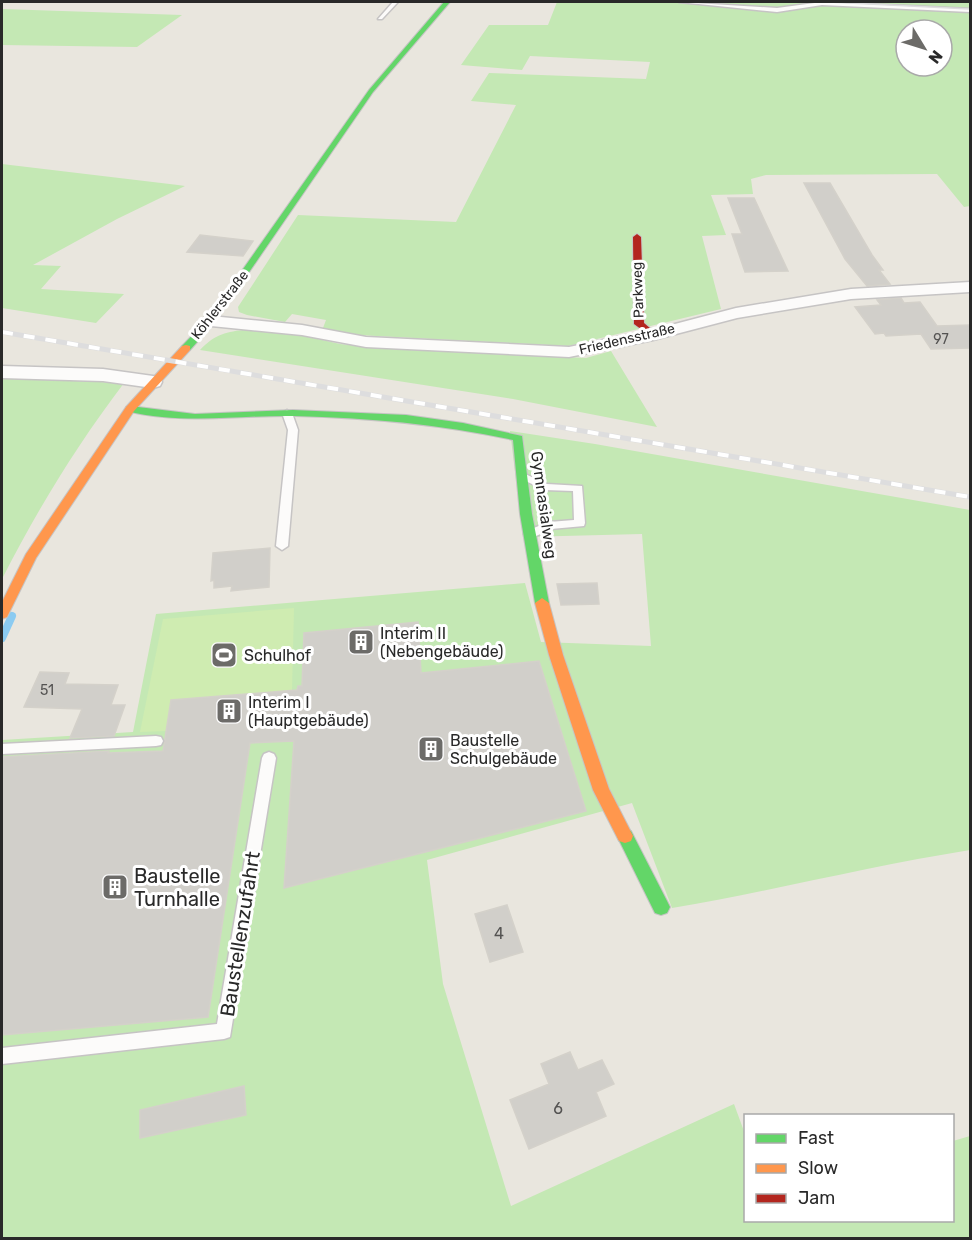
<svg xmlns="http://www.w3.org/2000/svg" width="972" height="1240" viewBox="0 0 972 1240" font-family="Rubik,sans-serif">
<rect width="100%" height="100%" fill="#e9e6de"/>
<path fill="#c4e8b4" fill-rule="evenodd" d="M 557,2 L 970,2 L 970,8 L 944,8 L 947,11 L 970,12 L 970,206 L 964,207 L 937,174 L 766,175 L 751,179 L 753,194 L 711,195 L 726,235 L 702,236 L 721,309 L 568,346 L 358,335 L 323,328 L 326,320 L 292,314 L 285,322 L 247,315 L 239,312 L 238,307 L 298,215 L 456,222 L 516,105 L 471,101 L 489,73 L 646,79 L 650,62 L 530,56 L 522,70 L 461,65 L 489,25 L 548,25 ZM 906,30 L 942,30 L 942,66 L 906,66 Z
M 2,9 L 182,15 L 137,47 L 2,45 Z
M 2,164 L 178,185 L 185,186 L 117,219 L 33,265 L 61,266 L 41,289 L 124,294 L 96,323 L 2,308 Z
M 243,330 L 291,333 L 340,344 L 380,348 L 586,358 L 611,351 L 657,427 L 513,399 L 200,350 C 213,336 224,332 243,330 Z
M 2,378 L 124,383 C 77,445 37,510 2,579 Z
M 510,431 L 595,444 L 970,510 L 970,850 C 870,866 772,891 672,908 L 632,803 L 427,860 L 443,984 L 511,1206 L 734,1104 L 745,1134 L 746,1220 L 952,1220 L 953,1141 L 970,1136 L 970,1238 L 2,1238 L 2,740 L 133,732 L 156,614 L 525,583 L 541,642 L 651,646 L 642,534 L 523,537 Z"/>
<path fill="#cfecb1" d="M 294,608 L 292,690 L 166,731 L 140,732 L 163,619 Z"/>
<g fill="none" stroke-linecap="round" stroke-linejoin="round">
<path stroke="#8bcbf1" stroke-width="8" d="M 2,638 L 12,616"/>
</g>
<path fill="#d1cfca" stroke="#d4d1ca" stroke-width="1.5" d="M 804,183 L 830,183 L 872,255 L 883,270 L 879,270 L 890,284 L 867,286 L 845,259 Z
M 728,198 L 754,198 L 788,271 L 745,272 L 732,234 L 742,234 Z
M 200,235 L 253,241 L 243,256 L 187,252 Z
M 901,298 L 904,303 L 920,302 L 937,326 L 970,325 L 970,348 L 931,349 L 921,334 L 886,336 L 884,333 L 875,334 L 855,307 L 881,305 L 877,300 Z
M 270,548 L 269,587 L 231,591 L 232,586 L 214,588 L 214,580 L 211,581 L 213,553 Z
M 597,583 L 599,604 L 561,605 L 557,584 Z
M 418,622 L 421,673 L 539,661 L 586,811 L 284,888 L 294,741 L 250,743 L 208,1017 L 2,1035 L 2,757 L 109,751 L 108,753 L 163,751 L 171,700 L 297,690 L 298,686 L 302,686 L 304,633 Z
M 40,672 L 69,673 L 65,684 L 118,685 L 111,705 L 125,705 L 114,736 L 70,738 L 82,709 L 24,707 Z
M 507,905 L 523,952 L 490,962 L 475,914 Z
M 570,1052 L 578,1070 L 602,1060 L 614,1084 L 596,1092 L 606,1116 L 529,1149 L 510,1100 L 549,1084 L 541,1064 Z
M 244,1086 L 246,1115 L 140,1138 L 140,1110 Z"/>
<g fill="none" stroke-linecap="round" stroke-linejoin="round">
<g stroke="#c6c4c4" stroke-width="3">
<path id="lane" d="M 393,2 L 398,2 L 382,19 L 378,19 Z
M 679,2 L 777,8 L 822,2 L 970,9 L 970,12 L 822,5 L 777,12 Z
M 287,410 L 292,413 L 298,430 L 288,546 L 282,550 L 276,546 L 288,430 L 282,413 Z
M 523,473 L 547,484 L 582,486 L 585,523 L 584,526 L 551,529 L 534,537 L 526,537 L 524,534 L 526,531 L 549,522 L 574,520 L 573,491 L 545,490 L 519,478 L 518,476 Z
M 156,736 L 161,737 L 163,741 L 161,745 L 156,746 L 2,754 L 2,744 Z
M 269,752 L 274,754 L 276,758 L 230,1037 L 224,1039 L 2,1064 L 2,1048 L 217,1024 L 262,758 L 264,754 Z"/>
</g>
<g stroke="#c6c4c4" stroke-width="3">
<path id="street" d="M 970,282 L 970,292 L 851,299 L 737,318 L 653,340 L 569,357 L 366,347 L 302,335 L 211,326 L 205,325 L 202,321 L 205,317 L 211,316 L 302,325 L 366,337 L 569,347 L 652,330 L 736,308 L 851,289 Z
M 2,366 L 103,369 L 153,376 L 160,378 L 162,382 L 160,386 L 153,388 L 103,381 L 2,378 Z"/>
</g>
<g stroke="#c6c4c4" stroke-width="2">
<path id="fast" d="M 444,2 L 450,2 L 373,92 L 214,323 L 190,350 L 182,350 L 182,346 L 208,319 L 369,90 Z
M 130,406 L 195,414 L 293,410 L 406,415 L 463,423 L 522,436 L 532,514 L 549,603 L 542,608 L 535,603 L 520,514 L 513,440 C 440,424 369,418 295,416 C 237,415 184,425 126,411 L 126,407 Z
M 625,829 L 631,831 L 667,901 L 670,907 L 667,913 L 661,915 L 655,913 L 617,836 L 619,831 Z"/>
</g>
<g stroke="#c6c4c4" stroke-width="2">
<path id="slow" d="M 186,345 L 190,346 L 190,350 L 134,411 L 36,558 L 7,617 L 2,619 L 2,602 L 26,554 L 126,407 L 182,346 Z
M 542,598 L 549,603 L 563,655 L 609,789 L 633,836 L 631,841 L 625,843 L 619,841 L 593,790 L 549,655 L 535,603 Z"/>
</g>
<g stroke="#c6c4c4" stroke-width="2">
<path id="jam" d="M 637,234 L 641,237 L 644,323 L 658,335 L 653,338 L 634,324 L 633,237 Z"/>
</g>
<use href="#lane" fill="#fcfbfa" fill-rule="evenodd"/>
<use href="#street" fill="#fcfbfa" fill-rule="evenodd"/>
<use href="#fast" fill="#63d668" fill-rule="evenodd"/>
<use href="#slow" fill="#ff974d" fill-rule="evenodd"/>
<use href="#jam" fill="#b3261e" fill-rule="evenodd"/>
<path stroke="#ddddde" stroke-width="1.5" d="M 828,2 L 970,9"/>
<g stroke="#ddddde" stroke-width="5">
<path id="rail" d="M 2,332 L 970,497"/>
</g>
<use href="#rail" stroke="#fff" stroke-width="4" stroke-dasharray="11" stroke-linecap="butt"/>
</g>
<defs>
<g id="building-square" transform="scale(1.35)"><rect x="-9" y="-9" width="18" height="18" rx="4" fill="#6c6b68" stroke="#fff"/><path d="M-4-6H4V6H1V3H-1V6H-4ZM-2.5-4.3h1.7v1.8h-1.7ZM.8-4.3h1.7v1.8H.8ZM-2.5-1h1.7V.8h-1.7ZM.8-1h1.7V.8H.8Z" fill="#fff"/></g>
<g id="stadium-square" transform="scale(1.35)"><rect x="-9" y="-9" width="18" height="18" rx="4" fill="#6c6b68" stroke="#fff"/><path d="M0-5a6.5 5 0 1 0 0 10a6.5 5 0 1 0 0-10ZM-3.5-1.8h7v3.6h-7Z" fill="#fff"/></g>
</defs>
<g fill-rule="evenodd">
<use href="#building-square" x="361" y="642"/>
<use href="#stadium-square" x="224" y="655"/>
<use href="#building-square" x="229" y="711"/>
<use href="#building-square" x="431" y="749"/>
<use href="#building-square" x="115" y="887"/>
</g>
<g text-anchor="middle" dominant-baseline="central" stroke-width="6" stroke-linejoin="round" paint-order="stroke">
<g font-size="14" fill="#292929" stroke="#fff">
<text transform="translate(638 290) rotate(-92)">Parkweg</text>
<text transform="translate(220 305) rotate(-52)">Köhlerstraße</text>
<text transform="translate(627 339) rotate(-13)">Friedensstraße</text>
</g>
<g font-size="14" fill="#545352">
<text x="941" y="339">97</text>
<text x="47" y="690">51</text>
</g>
<g font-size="16" fill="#292929" stroke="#fff">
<text transform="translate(544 505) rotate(82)">Gymnasialweg</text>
</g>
<g font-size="16" fill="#292929" stroke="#fff" text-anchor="start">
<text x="380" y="633">Interim II<tspan x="380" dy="18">(Nebengebäude)</tspan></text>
<text x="244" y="655">Schulhof</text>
<text x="248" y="702">Interim I<tspan x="248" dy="18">(Hauptgebäude)</tspan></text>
<text x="450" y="740">Baustelle<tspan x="450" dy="18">Schulgebäude</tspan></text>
</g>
<g font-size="16" fill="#545352">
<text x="499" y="933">4</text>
<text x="558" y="1108">6</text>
</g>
<g font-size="20" fill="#292929" stroke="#fff" text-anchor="start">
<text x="134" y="876">Baustelle<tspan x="134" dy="23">Turnhalle</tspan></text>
</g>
<g font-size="20" fill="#292929" stroke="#fff">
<text transform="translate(240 934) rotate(-81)">Baustellenzufahrt</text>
</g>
</g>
<rect width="972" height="1240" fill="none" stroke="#292929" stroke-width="6"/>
<rect x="744" y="1114" width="210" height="108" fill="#ffffff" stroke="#a9a9a9" stroke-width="1.5"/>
<rect x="756" y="1134" width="30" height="9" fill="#63d668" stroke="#a9a9a9" stroke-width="1.5"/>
<text x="798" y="1144" font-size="18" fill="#292929">Fast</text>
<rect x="756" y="1164" width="30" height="9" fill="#ff974d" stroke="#a9a9a9" stroke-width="1.5"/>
<text x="798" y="1174" font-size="18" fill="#292929">Slow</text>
<rect x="756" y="1194" width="30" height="9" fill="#b3261e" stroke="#a9a9a9" stroke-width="1.5"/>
<text x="798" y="1204" font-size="18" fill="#292929">Jam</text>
<g transform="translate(924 48) rotate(128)"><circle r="28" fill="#ffffff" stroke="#a9a9a9" stroke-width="1.5"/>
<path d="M0-4.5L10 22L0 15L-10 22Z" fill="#6c6b68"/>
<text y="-9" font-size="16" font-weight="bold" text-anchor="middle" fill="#292929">N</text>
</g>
</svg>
